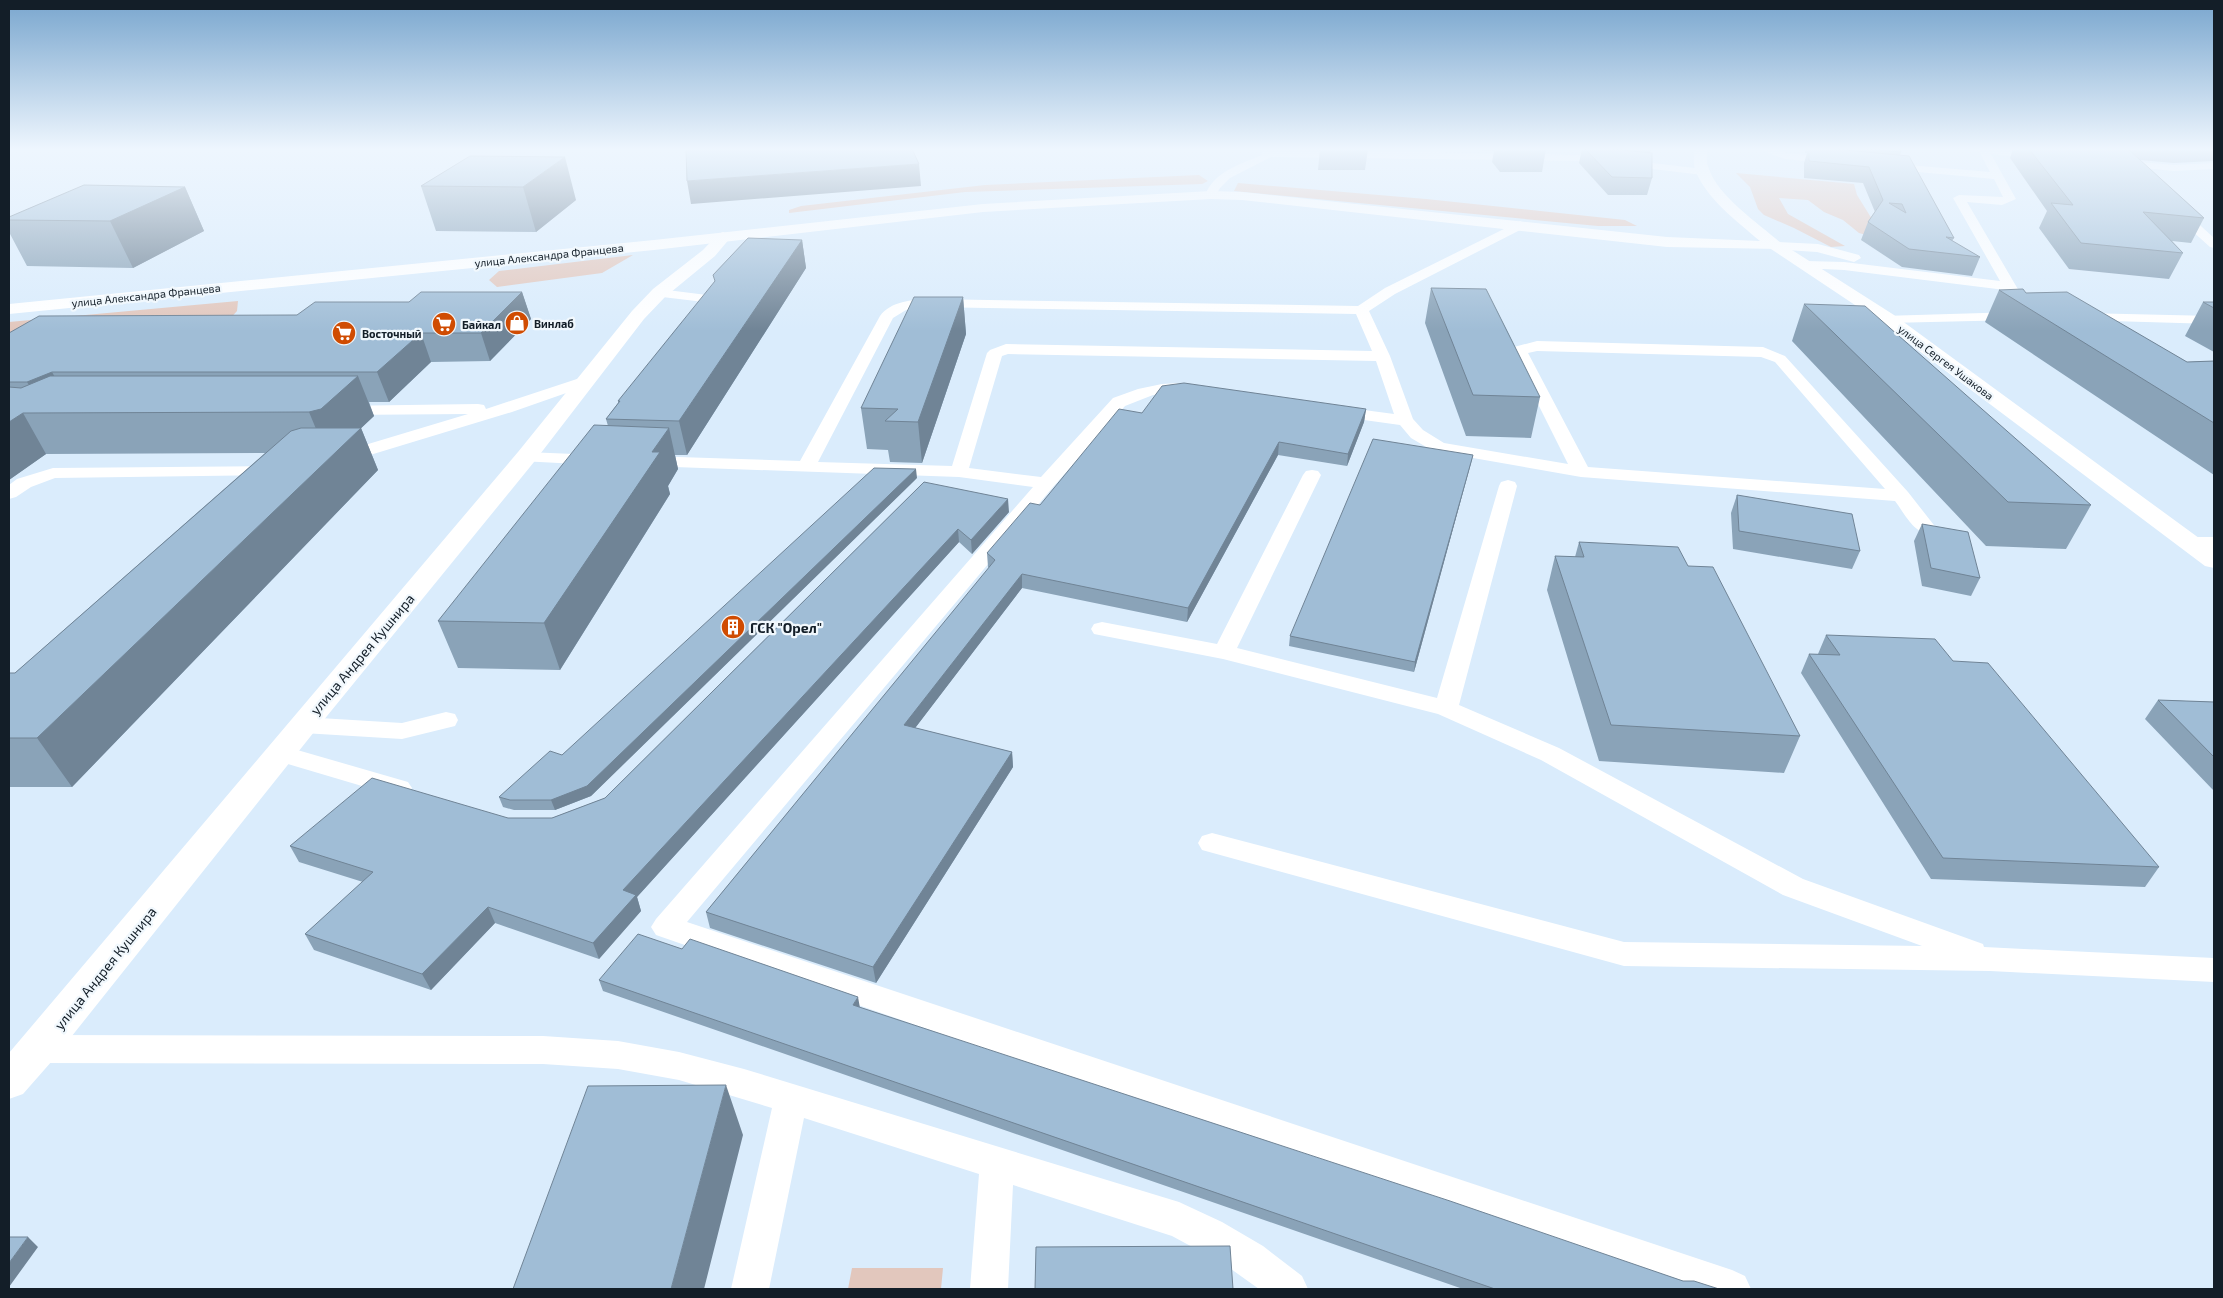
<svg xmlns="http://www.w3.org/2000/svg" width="2223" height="1298" viewBox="0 0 2223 1298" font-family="'Exo 2',sans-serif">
<rect width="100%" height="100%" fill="#daecfc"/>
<path fill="#e2c7bd" d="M 1736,173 L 1854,184 L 1857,195 L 1880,232 L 1873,237 L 1859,233 L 1843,220 L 1824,212 L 1808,200 L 1779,198 L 1788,214 L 1845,246 L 1831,247 L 1794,228 L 1764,215 L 1758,209 L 1750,187 Z
M 1199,175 L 1208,181 L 1202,184 L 965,192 L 789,213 L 789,210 L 801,206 L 985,185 Z
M 1238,183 L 1426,199 L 1625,220 L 1637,226 L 1598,226 L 1234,191 Z
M 633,255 L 602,273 L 497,287 L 489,280 L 499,271 Z
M 238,301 L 237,311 L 228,321 L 9,336 L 9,322 Z
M 852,1268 L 943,1268 L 941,1289 L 848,1289 Z"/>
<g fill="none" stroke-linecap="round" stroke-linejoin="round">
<path fill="#fff" fill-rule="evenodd" d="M 1261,149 L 1585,155 L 1703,169 L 1708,172 L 1703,175 L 1585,161 L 1271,157 L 1230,178 L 1220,188 L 1215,197 L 1207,197 L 1205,195 C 1215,171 1239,165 1262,155 Z
M 1758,149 L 1774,149 L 1786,153 L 1836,158 L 1841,161 L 1836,164 L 1785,159 Z
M 1969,149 C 1984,149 2039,147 2048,156 L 2043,159 L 1991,154 L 2016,199 L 2002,205 L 1967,202 L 2033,315 L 2031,318 L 2017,320 L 1888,323 L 1881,319 L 1883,316 L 2017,312 L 2005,290 L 1844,270 L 1801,268 L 1799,265 L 1801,262 L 1806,261 L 1844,262 L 2000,281 L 1953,198 L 1959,195 L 2003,197 L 1994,179 L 1885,169 L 1880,166 L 1885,163 L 1990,172 L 1980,153 Z
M 2117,160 L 2174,165 L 2214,163 L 2214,169 L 2174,171 L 2113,165 L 2112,163 L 2113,161 Z
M 2175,205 L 2179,206 L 2214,238 L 2214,248 L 2210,247 L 2171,212 L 2169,209 L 2171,206 Z
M 1520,221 L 1526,225 L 1524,228 L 1395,294 L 1369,311 L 1390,356 L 1413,419 L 1423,430 L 1444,443 L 1568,464 L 1511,350 L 1514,347 L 1537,341 L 1763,347 L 1785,356 L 1908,492 L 1937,529 L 1934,533 C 1916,538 1905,514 1895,501 L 1581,477 L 1433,451 L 1411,438 L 1400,425 L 1328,415 L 1326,411 L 1328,407 L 1334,406 L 1394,414 L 1376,361 L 1008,354 L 1002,356 L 969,468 L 1041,477 L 1113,398 L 1138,389 L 1162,384 L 1180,383 L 1195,386 L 1197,389 L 1195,392 L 1153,395 L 1125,406 L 1053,487 L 687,922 L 1732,1270 L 1745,1276 L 1751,1289 L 1678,1289 L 656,935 L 651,927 L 656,919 L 1033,487 L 959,477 L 647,466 L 641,465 L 638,461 L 641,457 L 647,456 L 800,461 L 880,316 C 891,301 912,300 929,299 L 1358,306 L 1385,288 ZM 929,307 L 1356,314 L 1372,351 L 1006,344 L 990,350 L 987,353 L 952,466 L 818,462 L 893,318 L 906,310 ZM 1537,351 L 1761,357 L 1775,362 L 1885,489 L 1588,467 L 1528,353 Z
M 1776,242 L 1818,244 L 1859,255 L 1861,258 L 1854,262 L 1817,252 L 1772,249 L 1770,246 Z
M 659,289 L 715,296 L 719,310 L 710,322 L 700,322 L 698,319 L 705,310 L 704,302 L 654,296 L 652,293 L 654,290 Z
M 2082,313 L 2214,316 L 2214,324 L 2077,320 L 2075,317 Z
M 586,376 L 592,378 L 594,381 L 592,384 L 512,412 L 347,462 L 341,463 L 335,462 L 332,458 L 335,454 L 468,414 L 342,415 L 336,414 L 334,410 L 336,406 L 478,404 L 484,405 L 486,409 Z
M 526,452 L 598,455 L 604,456 L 607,460 L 604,464 L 598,465 L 520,461 L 517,457 L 520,453 Z
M 275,466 L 281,467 L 284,471 L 281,475 L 55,478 L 31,487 L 16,497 L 9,499 L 9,485 L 17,479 L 53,468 Z
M 1312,470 L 1318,471 L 1321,475 L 1237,648 L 1437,698 L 1499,486 L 1501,482 L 1508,480 L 1515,482 L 1517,486 L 1459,705 L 1559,748 L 1803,879 L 1983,944 L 1984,947 L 2214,958 L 2214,982 L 1990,971 L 1624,966 L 1202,850 L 1198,843 L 1202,836 L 1212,833 L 1624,942 L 1922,946 L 1783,895 L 1541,760 L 1438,714 L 1223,659 L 1094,634 L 1091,629 L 1094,624 L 1102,622 L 1217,644 L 1303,475 L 1306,471 Z
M 2190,537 L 2214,537 L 2214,549 L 2183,547 L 2180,543 L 2183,539 Z
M 446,712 L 455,714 L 458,720 L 455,726 L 402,739 L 303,733 L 294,731 L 291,725 L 294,719 L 303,717 L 402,723 Z
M 280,745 L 408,782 L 412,788 L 408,794 L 399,797 L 271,759 L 267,753 L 271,747 Z
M 38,1035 L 543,1036 L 618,1041 L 679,1052 L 744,1069 L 1179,1202 L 1222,1222 L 1263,1246 L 1302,1276 L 1308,1289 L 1259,1289 L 1224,1264 L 1172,1236 L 1013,1185 L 1008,1289 L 970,1289 L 979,1174 L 804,1118 L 769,1289 L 731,1289 L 772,1108 L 679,1080 L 618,1069 L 543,1064 L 38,1063 L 27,1059 L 22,1049 L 27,1039 Z"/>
<path fill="#fff" fill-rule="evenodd" d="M 723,232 L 728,234 L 731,237 L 715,256 L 665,297 L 644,319 L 534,462 L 314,732 L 52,1061 L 23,1094 L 9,1099 L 9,1053 L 518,452 L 632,311 L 653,289 L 703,250 L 718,234 Z
M 1776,241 L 1781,243 L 1894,315 L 2214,549 L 2214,568 L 2205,566 L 1882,323 L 1771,249 L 1768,246 L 1771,243 Z"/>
<path fill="#fff" fill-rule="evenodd" d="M 1695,149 L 1707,149 C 1707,156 1706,163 1709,169 C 1718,196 1759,224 1781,243 L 1784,246 L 1781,249 L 1667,247 L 1242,200 L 1211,199 L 983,212 L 654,250 L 9,314 L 9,304 L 654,240 L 983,204 L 1211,191 L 1242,192 L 1667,237 L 1760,241 C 1738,222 1705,198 1695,169 C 1693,163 1694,156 1695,149 Z"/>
</g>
<path fill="#8aa3b8" d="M 1320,149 L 1368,149 L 1365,170 L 1318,170 Z
M 1482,149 L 1546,149 L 1542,172 L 1500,172 L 1492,162 L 1494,151 L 1483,151 Z
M 1582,149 L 1651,149 L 1650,153 L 1652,178 L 1647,195 L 1608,195 L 1579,163 Z
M 1805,149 L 1899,149 L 1901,152 L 1900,155 L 1954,238 L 1952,241 L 1980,257 L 1972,276 L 1902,267 L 1861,240 L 1868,222 L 1875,212 L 1863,183 L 1804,178 L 1804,163 L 1807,153 L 1805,153 Z
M 2013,149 L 2214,149 L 2214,162 L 2214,161 L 2174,163 L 2140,160 L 2204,218 L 2191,243 L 2172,241 L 2183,253 L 2169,279 L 2069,269 L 2039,228 L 2047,211 L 2010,158 Z
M 470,156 L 576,200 L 536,232 L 436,231 L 421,186 Z
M 185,187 L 204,231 L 133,268 L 27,266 L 9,232 L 9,217 Z
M 802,240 L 806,268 L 687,455 L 675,455 L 678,469 L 668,486 L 670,494 L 560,670 L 458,668 L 438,621 L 608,426 L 606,419 L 618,403 L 618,401 Z
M 1431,288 L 1540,397 L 1531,438 L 1466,436 L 1425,323 Z
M 1999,290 L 2026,293 L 2187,362 L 2214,361 L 2214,475 L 1985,322 Z
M 522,292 L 531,319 L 490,361 L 431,362 L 389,402 L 369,402 L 374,416 L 361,428 L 378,470 L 72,787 L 9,787 L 9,673 L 15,673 L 265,453 L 46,454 L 9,480 L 9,333 L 297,315 L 409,302 Z
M 963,297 L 966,334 L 922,463 L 890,462 L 888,450 L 867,449 L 861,408 Z
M 2203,302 L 2214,302 L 2214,352 L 2185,336 Z
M 1804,304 L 2091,505 L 2066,549 L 1986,546 L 1792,341 Z
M 1366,409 L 1364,422 L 1347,466 L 1278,455 L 1187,622 L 1022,588 L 915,728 L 1012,752 L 1013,767 L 876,983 L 710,928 L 706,912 L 989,568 L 988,567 L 987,553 L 1142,413 Z
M 1473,455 L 1414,672 L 1289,646 L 1290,636 Z
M 917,478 L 591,796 L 555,810 L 514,810 L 503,807 L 499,797 L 562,755 Z
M 924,482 L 1009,512 L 972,554 L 959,542 L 637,897 L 641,911 L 599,959 L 495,923 L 431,990 L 314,950 L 305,934 L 363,882 L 299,862 L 290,846 L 508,818 L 552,818 L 605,798 Z
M 1737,495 L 1860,551 L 1852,569 L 1733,549 L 1731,513 Z
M 1922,524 L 1980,578 L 1971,596 L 1922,586 L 1914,541 Z
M 1579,542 L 1688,566 L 1800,736 L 1784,773 L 1599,761 L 1547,590 L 1555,556 L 1575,557 Z
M 1826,635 L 1953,661 L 2159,867 L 2145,887 L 1931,879 L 1801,673 L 1809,654 L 1818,654 Z
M 2158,700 L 2214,702 L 2214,791 L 2145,719 Z
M 682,949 L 1683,1281 L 1719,1289 L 1463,1289 L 603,991 L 599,980 Z"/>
<path fill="#708496" d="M 565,157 L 576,200 L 536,232 L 523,187 Z
M 919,164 L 921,186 L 691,204 L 687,181 Z
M 185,187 L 204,231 L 133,268 L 110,221 Z
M 802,240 L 806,268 L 687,455 L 679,421 Z
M 522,292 L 531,319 L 490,361 L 481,333 Z
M 963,297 L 966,334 L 922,463 L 918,422 Z
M 421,333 L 431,362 L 389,402 L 377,372 Z
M 52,372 L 69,402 L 45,412 L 27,382 Z
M 358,376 L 374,416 L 338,450 L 326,453 L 309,412 Z
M 1366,409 L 1364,422 L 1347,466 L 1348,454 Z
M 23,413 L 46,454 L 9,480 L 9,422 Z
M 361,428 L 378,470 L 72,787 L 37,738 Z
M 669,428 L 678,469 L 668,486 L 670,494 L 560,670 L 544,623 L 652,452 Z
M 1279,442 L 1278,455 L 1187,622 L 1188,608 Z
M 1473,455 L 1471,463 L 1414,672 L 1415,662 Z
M 916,469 L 917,478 L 591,796 L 555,810 L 551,800 Z
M 1008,499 L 1009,512 L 972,554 L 971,540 Z
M 958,529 L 959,542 L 637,897 L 641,911 L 599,959 L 593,943 L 623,890 Z
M 1022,574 L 1022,588 L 906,740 L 904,725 Z
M 1012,752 L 1013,767 L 876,983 L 873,967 Z
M 488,907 L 495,923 L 431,990 L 422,974 Z
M 858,997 L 860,1008 L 853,1005 Z
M 726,1085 L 743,1135 L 704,1289 L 671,1289 Z
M 28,1237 L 38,1247 L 9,1287 L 9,1263 Z"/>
<path fill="#a0bdd6" stroke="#708496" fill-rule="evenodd" d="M 686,149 L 912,149 L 919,164 L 687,181 Z
M 1585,149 L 1612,149 L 1652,153 L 1652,178 L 1612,177 Z
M 1809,149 L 1834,149 L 1909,156 L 1954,238 L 1946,237 L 1980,257 L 1909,249 L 1868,222 L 1883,200 L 1869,167 L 1809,161 ZM 1889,203 L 1902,204 L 1906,213 Z
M 1866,149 L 1899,149 L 1901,152 Z
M 2029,149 L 2128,149 L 2204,218 L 2143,212 L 2183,253 L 2081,243 L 2051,203 L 2073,205 Z
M 470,156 L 565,157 L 523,187 L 421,186 Z
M 84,185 L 185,187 L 110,221 L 9,220 L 9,217 Z
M 748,238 L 802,240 L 679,421 L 606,419 L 620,401 L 618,401 L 715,281 L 713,275 Z
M 1431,288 L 1486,289 L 1540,397 L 1473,395 Z
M 2023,289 L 2026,293 L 2067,292 L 2187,362 L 2214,361 L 2214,423 L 1999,290 Z
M 421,292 L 522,292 L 481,333 L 421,333 L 377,372 L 52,372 L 27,382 L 9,382 L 9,333 L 39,316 L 297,315 L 315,302 L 409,302 Z
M 914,297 L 963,297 L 918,422 L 885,421 L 898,409 L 861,408 Z
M 2203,302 L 2214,302 L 2214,308 Z
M 1804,304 L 1865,306 L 2091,505 L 2008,502 Z
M 50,376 L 358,376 L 321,409 L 309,412 L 23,413 L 9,422 L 9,387 L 21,388 Z
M 1184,383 L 1366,409 L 1348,454 L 1279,442 L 1188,608 L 1022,574 L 904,725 L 1012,752 L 873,967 L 706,912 L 995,560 L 987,553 L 1030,503 L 1040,505 L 1119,409 L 1142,413 L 1162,386 Z
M 594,425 L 669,428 L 652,452 L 660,452 L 544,623 L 438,621 Z
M 301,428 L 361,428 L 37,738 L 9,738 L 9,673 L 15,673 L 291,431 Z
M 1373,439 L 1473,455 L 1415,662 L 1290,636 Z
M 874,468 L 916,469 L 587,786 L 551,800 L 510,800 L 499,797 L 550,751 L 562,755 Z
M 924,482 L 1008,499 L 971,540 L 958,529 L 623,890 L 636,895 L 593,943 L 488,907 L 422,974 L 305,934 L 373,872 L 290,846 L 372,778 L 508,818 L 552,818 L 605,798 Z
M 1737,495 L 1852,514 L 1860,551 L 1739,531 Z
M 1922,524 L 1968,532 L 1980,578 L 1931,568 Z
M 1579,542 L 1678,547 L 1688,566 L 1713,567 L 1800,736 L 1611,725 L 1555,556 L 1584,557 Z
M 1826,635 L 1935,639 L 1953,661 L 1988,663 L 2159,867 L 1943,858 L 1809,654 L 1840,655 Z
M 2158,700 L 2214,702 L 2214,757 Z
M 638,934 L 682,949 L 690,939 L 858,997 L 853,1005 L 1450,1201 L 1683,1281 L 1694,1281 L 1719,1289 L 1495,1289 L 599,980 Z
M 726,1085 L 671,1289 L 513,1289 L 588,1086 Z
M 9,1237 L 28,1237 L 9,1263 Z
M 1230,1246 L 1233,1289 L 1035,1289 L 1036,1247 Z"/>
<linearGradient id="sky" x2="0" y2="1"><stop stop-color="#79a6ce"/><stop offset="0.45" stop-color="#eef6fe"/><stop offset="1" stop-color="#eef6fe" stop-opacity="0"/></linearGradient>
<rect width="2223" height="331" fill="url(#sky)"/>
<defs>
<g id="shop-disc" transform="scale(1.25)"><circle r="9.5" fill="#d04c02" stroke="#f1f8fd"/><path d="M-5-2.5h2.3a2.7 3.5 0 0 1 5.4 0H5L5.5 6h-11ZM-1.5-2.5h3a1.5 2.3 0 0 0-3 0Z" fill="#fff"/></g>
<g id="supermarket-disc" transform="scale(1.25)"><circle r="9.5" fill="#d04c02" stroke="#f1f8fd"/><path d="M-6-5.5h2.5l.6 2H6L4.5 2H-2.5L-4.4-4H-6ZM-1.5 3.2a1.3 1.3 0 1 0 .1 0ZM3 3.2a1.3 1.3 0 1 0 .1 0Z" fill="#fff"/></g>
<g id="building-disc" transform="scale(1.25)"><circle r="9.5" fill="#d04c02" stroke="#f1f8fd"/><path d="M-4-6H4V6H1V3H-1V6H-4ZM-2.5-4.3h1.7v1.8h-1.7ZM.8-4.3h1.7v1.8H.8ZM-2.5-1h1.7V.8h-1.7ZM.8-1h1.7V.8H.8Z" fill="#fff"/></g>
</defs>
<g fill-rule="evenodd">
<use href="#shop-disc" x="517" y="323"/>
<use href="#supermarket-disc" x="444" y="324"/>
<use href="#supermarket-disc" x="344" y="333"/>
<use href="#building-disc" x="733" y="627"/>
</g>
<g text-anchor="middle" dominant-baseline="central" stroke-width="4.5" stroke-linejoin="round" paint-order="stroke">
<g font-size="11" fill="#131e28" stroke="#f1f8fd">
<text transform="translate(549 255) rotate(-6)">улица Александра Францева</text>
<text transform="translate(146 295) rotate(-6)">улица Александра Францева</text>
<text transform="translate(1946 362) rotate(37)">улица Сергея Ушакова</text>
</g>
<g font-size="11" font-weight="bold" fill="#131e28" stroke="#f1f8fd" text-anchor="start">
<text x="534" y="323">Винлаб</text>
<text x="462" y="324">Байкал</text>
<text x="362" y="333">Восточный</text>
</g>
<g font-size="14" font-weight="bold" fill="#131e28" stroke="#f1f8fd" text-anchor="start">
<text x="750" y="627">ГСК "Орел"</text>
</g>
<g font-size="14" fill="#131e28" stroke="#f1f8fd">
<text transform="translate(362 654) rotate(-50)">улица Андрея Кушнира</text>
<text transform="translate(105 968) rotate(-51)">улица Андрея Кушнира</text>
</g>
</g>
<rect width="2223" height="1298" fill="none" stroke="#131e28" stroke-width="20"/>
</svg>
